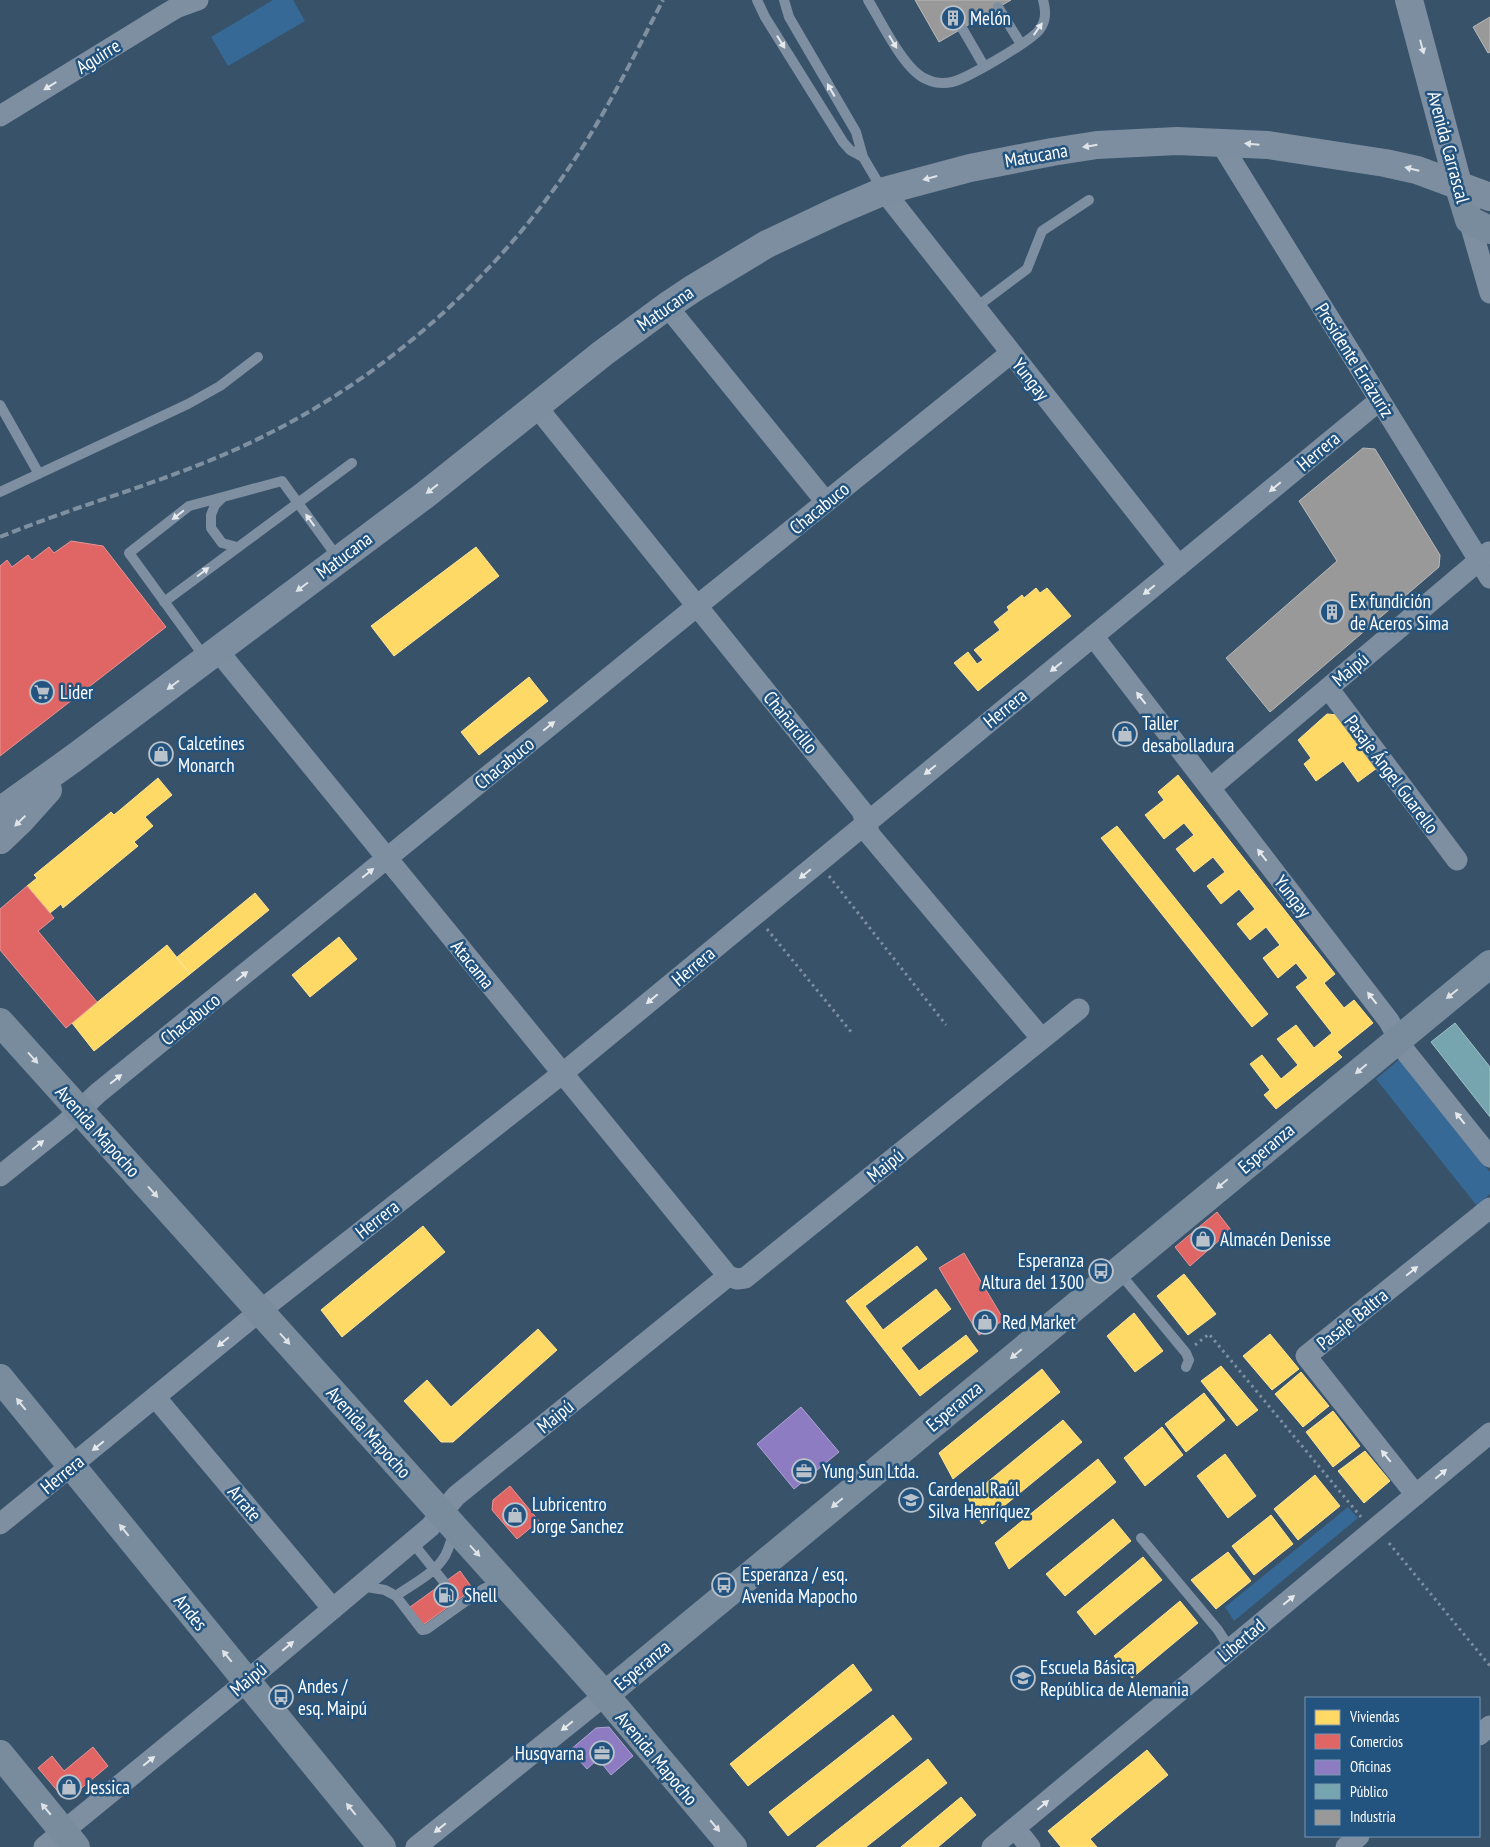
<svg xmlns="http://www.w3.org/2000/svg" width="1490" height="1847" viewBox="0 0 1490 1847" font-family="'PT Sans Narrow',sans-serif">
<rect width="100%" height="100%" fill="#38526a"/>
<path fill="#366996" d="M 273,0 L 293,0 L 305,21 L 228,66 L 211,37 Z
M 1400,1059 L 1490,1172 L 1490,1194 L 1477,1206 L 1376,1079 Z
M 1348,1507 L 1358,1518 L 1234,1621 L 1225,1607 Z"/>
<path fill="#ffd966" stroke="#ffe494" d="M 476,547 L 499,576 L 394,656 L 371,626 Z
M 1036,588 L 1040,593 L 1047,588 L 1071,616 L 978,691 L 954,663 L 968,652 L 977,664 L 983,660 L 974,650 L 1000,630 L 994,622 L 1009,610 L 1007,607 L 1022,595 L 1024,598 Z
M 529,677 L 548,701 L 479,755 L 461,732 Z
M 1327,714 L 1338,715 L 1377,768 L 1358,782 L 1343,761 L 1316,781 L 1304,764 L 1311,758 L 1298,740 Z
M 1178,775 L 1335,974 L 1324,983 L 1344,1008 L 1354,1000 L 1373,1023 L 1337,1052 L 1342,1057 L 1276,1109 L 1264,1095 L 1270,1090 L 1250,1064 L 1262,1055 L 1281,1079 L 1298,1065 L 1277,1039 L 1296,1025 L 1314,1048 L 1332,1033 L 1296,987 L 1308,978 L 1296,963 L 1278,978 L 1263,958 L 1280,945 L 1266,927 L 1250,940 L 1237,924 L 1255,909 L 1239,889 L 1221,904 L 1207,886 L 1225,872 L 1213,857 L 1194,872 L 1176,849 L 1194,835 L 1184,823 L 1164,839 L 1145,815 L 1164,800 L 1158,792 Z
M 158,778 L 172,795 L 145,817 L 153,826 L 134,842 L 138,846 L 63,908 L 61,904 L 50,913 L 27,886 L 37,878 L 34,875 L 111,812 L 114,815 Z
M 1117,826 L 1268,1014 L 1252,1027 L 1101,838 Z
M 255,893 L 269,910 L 190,974 L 176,958 Z
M 339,937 L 357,959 L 310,997 L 292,975 Z
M 167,945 L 190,974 L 94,1051 L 72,1023 Z
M 423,1226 L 445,1252 L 342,1337 L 321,1310 Z
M 917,1246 L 927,1259 L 865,1306 L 883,1330 L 936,1289 L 951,1309 L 901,1348 L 919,1371 L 966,1335 L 978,1351 L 920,1396 L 846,1301 Z
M 1184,1274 L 1216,1314 L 1188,1335 L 1157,1296 Z
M 1134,1313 L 1163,1351 L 1135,1372 L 1107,1336 Z
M 538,1329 L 557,1350 L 453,1442 L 441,1442 L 404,1401 L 427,1380 L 451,1407 Z
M 1270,1334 L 1299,1369 L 1272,1390 L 1243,1356 Z
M 1221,1366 L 1258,1410 L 1237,1426 L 1201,1381 Z
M 1042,1369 L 1060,1392 L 953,1479 L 939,1453 Z
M 1301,1372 L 1329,1406 L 1303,1427 L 1275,1394 Z
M 1204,1393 L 1225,1420 L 1186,1452 L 1165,1424 Z
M 1333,1411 L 1360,1446 L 1333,1467 L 1306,1432 Z
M 1063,1420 L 1082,1442 L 982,1524 L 968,1498 Z
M 1162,1427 L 1183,1455 L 1145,1486 L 1124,1458 Z
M 1365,1451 L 1390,1481 L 1364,1503 L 1338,1471 Z
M 1225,1454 L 1256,1496 L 1228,1518 L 1197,1476 Z
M 1098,1459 L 1116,1482 L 1009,1569 L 995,1543 Z
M 1315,1475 L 1340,1506 L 1298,1540 L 1274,1509 Z
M 1271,1515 L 1293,1544 L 1254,1575 L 1232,1546 Z
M 1113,1519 L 1131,1541 L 1065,1596 L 1046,1574 Z
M 1228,1552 L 1251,1581 L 1216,1609 L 1191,1580 Z
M 1143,1557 L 1162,1580 L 1095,1635 L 1077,1612 Z
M 1180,1601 L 1198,1623 L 1132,1678 L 1114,1656 Z
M 853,1664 L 872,1690 L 748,1786 L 730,1764 Z
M 893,1715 L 912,1739 L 788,1836 L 769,1812 Z
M 1147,1750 L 1168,1775 L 1090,1839 L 1097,1847 L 1061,1847 L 1048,1831 Z
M 928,1759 L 947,1783 L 866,1847 L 816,1847 Z
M 961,1797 L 976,1815 L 938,1847 L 901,1847 Z"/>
<path fill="#e06666" stroke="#e99494" d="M 71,541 L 103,546 L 166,627 L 0,756 L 0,566 L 7,560 L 12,567 L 28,555 L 32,560 L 49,547 L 54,553 Z
M 27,886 L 54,918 L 38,931 L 97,1002 L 66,1028 L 0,950 L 0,909 Z
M 1217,1212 L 1231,1230 L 1190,1266 L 1175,1247 Z
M 964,1253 L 1004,1320 L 979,1335 L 939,1268 Z
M 510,1486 L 539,1521 L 517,1539 L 492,1510 L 493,1500 Z
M 460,1571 L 473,1589 L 423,1625 L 410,1607 Z
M 93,1747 L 108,1766 L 72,1796 L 61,1795 L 38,1768 L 52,1756 L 64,1771 Z"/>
<path fill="#8e7cc3" stroke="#b0a3d5" d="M 801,1407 L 839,1452 L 794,1489 L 757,1444 Z
M 609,1727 L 633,1756 L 611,1775 L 598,1759 L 587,1769 L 570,1750 L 596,1728 Z"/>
<path fill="#76a5af" stroke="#9fc0c7" d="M 1455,1023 L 1490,1067 L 1490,1117 L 1431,1042 Z"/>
<path fill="#999" stroke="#b8b8b8" d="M 915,0 L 1011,0 L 939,42 Z
M 1490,17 L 1490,52 L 1488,53 L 1473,27 Z
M 1363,448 L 1375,449 L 1440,555 L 1439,567 L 1270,712 L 1226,658 L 1337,561 L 1299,501 Z"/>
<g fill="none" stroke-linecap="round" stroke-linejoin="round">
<path stroke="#7d8fa1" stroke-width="3" stroke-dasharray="2.5 4" stroke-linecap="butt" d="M 829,876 L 946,1025
M 767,929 L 852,1033
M 1195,1345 L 1209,1334 L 1361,1517
M 1389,1543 L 1490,1666"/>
<path stroke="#7d8fa1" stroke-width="10" d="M 757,0 L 765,17 L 843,142 L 850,150 L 863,157
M 784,0 L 789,17 L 856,132 L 863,157 L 883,191
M 868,0 C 881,21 904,70 926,79 C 934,83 943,84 952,82 C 966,79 1032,41 1040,29 C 1046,21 1046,10 1043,0
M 998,7 L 1021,44
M 962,28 L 984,66
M 975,308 L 1027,269 L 1042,231 L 1089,200
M 0,405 L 39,474
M 0,492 L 188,404 L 220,386 L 258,357
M 237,547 L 222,543 L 211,528 L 211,515 L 215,505 L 223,497 L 282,481 L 338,558
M 164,602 L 352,463
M 206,659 L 129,553 L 189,506 L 223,497
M 1118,1271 L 1186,1353 L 1189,1360 L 1186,1367
M 1141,1538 L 1218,1630 L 1230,1649
M 412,1542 L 444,1582
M 361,1586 L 385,1590 L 396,1596 L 422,1630 L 427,1629 L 483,1589 L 492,1585 L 501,1586
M 396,1596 C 411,1585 432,1575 443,1559 C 449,1551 451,1540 454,1530"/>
<path stroke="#7d8fa1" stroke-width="21" d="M 0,116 L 166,14 L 176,8 L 198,0
M 1220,142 L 1490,578
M 884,191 L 1179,566
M 1469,220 L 1490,293
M 667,306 L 826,502
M 536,406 L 862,811 L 870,835 L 1042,1039
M 1093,636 L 1389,1021 L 1405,1051 L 1490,1157
M 218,651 L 728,1276 L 737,1279 L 745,1278 L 1079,1009
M 1328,688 L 1457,860
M 1210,788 L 1489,552
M 0,1176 L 66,1123 L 98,1093 L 697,606 L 1011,353
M 156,1398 L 333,1609
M 1416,1495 L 1306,1356 L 1490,1208
M 0,1524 L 260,1311 L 563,1073 L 1380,400
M 1479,1735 L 1490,1726
M 1015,1828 L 1030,1847
M 44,1847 L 235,1691 L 430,1527 L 456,1496 L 728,1276
M 416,1847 L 605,1695
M 992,1847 L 1490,1433
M 1346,1847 L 1359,1836"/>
<path stroke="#798c9d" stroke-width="28" d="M 1458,184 L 1469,220 L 1490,230
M 0,1022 L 605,1695 L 733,1847
M 0,1378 L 382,1847
M 605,1695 L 1490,964
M 0,1754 L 76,1847"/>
<path stroke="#7c8e9f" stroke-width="28" d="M 1409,0 L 1458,184
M 0,811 L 74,758 L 425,495 L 603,353 L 667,306 L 694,288 L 767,244 L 837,211 L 884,191 L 970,168 L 1052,152 L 1097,145 L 1177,141 L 1268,145 L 1385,163 L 1417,170 L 1490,197
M 0,840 L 22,819 L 48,790"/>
<path stroke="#7f90a1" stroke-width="4" stroke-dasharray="9 4" stroke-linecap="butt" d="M 0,537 C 88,501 181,478 266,435 C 394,371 505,269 582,148 C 612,101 637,50 663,0"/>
</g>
<defs><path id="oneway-solid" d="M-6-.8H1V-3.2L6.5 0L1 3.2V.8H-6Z" transform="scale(1.25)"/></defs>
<g fill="#e5e9ec">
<use href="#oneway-solid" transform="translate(1038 29) rotate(-55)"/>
<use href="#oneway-solid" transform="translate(781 42) rotate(58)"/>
<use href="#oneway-solid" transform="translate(893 42) rotate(59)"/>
<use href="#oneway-solid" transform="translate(50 86) rotate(148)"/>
<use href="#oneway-solid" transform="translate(831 90) rotate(-120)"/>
<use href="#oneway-solid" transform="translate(1275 487) rotate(140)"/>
<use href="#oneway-solid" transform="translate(178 515) rotate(142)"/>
<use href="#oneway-solid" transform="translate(310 520) rotate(-126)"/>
<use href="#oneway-solid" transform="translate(203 572) rotate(-37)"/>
<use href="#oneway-solid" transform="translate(1149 590) rotate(141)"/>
<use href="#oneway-solid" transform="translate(1056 667) rotate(141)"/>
<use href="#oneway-solid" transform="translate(1141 698) rotate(-128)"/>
<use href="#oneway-solid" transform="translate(549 726) rotate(-39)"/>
<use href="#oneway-solid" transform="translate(930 770) rotate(141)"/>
<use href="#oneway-solid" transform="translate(1262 855) rotate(-128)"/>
<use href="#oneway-solid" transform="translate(368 873) rotate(-39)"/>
<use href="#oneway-solid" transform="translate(805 874) rotate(141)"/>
<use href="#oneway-solid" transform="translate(242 976) rotate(-39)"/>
<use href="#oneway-solid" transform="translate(1372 998) rotate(-128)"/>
<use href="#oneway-solid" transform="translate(652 999) rotate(140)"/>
<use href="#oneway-solid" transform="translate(116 1079) rotate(-39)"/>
<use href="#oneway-solid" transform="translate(1460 1118) rotate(-129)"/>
<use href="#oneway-solid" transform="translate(38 1145) rotate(-39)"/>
<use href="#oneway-solid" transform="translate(1412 1271) rotate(-39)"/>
<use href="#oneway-solid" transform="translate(223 1342) rotate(140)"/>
<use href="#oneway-solid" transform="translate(98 1446) rotate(141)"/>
<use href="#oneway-solid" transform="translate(1386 1456) rotate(-129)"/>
<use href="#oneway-solid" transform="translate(1441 1474) rotate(-40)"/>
<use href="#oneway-solid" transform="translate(1289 1600) rotate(-40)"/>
<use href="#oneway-solid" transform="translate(288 1646) rotate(-40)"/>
<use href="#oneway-solid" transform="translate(567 1726) rotate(141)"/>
<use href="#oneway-solid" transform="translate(149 1761) rotate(-39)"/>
<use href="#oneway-solid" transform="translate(1043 1805) rotate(-40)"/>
<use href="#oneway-solid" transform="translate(440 1828) rotate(141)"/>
</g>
<g fill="#dee3e7">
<use href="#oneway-solid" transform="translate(1422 47) rotate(75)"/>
<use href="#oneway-solid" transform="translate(1252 144) rotate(-175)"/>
<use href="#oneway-solid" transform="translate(1090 146) rotate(171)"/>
<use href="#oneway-solid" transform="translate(1412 169) rotate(-166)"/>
<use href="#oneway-solid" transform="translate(930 178) rotate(165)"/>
<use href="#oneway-solid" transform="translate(432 489) rotate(142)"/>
<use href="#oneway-solid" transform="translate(302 587) rotate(143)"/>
<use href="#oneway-solid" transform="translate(173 685) rotate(143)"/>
<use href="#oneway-solid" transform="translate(20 821) rotate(136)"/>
</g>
<g fill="#dee2e6">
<use href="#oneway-solid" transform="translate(1452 994) rotate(141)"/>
<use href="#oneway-solid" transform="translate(33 1058) rotate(48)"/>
<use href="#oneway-solid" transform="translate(1361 1069) rotate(140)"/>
<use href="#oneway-solid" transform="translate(1222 1184) rotate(140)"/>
<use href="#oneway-solid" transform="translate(153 1192) rotate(48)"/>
<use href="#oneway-solid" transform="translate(285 1339) rotate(48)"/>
<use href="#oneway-solid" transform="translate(1016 1354) rotate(140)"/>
<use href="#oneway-solid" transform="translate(21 1404) rotate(-129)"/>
<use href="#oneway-solid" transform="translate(837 1503) rotate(140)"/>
<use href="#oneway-solid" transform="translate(124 1530) rotate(-129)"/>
<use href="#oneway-solid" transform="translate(475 1551) rotate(48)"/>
<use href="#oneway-solid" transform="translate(227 1656) rotate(-129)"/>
<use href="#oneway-solid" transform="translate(46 1809) rotate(-130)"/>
<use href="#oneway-solid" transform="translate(351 1809) rotate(-129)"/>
<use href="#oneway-solid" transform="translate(715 1826) rotate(50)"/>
</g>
<defs>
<g id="building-ring" transform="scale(1.25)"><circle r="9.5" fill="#23537f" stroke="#b9c2cb" stroke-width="1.5"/><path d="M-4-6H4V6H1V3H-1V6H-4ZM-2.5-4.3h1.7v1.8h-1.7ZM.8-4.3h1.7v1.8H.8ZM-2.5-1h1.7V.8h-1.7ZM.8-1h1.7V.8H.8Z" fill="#b9c2cb"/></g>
<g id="supermarket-ring" transform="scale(1.25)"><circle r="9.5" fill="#23537f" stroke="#b9c2cb" stroke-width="1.5"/><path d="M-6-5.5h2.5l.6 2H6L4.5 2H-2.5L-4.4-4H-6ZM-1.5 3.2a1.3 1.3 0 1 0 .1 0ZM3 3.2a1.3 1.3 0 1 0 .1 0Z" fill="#b9c2cb"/></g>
<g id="shop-ring" transform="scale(1.25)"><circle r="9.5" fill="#23537f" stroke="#b9c2cb" stroke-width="1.5"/><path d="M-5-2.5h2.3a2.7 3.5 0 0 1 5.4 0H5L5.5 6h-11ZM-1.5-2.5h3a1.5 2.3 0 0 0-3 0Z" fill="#b9c2cb"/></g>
<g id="bus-ring" transform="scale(1.25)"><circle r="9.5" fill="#23537f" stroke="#b9c2cb" stroke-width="1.5"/><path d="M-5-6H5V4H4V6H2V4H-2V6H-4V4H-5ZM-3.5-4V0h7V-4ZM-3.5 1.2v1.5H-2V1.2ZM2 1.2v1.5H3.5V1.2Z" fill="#b9c2cb"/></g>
<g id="office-ring" transform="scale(1.25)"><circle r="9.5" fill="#23537f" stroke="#b9c2cb" stroke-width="1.5"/><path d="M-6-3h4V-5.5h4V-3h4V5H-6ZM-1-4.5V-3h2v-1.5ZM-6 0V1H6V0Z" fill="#b9c2cb"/></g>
<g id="school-ring" transform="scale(1.25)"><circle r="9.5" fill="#23537f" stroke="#b9c2cb" stroke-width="1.5"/><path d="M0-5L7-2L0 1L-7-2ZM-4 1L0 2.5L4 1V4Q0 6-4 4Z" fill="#b9c2cb"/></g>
<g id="fuel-ring" transform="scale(1.25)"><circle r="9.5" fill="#23537f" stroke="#b9c2cb" stroke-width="1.5"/><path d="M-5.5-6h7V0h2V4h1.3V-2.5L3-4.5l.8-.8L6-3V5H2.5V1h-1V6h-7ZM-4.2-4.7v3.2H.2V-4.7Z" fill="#b9c2cb"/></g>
</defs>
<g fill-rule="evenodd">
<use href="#building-ring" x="953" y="18"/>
<use href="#building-ring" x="1332" y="612"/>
<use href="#supermarket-ring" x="42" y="692"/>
<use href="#shop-ring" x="1125" y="734"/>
<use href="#shop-ring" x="161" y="754"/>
<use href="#shop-ring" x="1203" y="1239"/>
<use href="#bus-ring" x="1101" y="1271"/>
<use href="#shop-ring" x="985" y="1322"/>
<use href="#office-ring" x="804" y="1471"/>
<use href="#school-ring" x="911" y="1500"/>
<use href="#shop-ring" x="515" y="1515"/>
<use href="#bus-ring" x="724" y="1585"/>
<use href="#fuel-ring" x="446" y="1595"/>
<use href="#school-ring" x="1023" y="1678"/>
<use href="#bus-ring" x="281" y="1697"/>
<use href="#office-ring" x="602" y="1753"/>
<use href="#shop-ring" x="69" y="1787"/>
</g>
<g text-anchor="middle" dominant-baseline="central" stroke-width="5" stroke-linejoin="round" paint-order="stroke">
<g font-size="19" fill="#fff" stroke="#23537f" text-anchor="start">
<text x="970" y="18">Melón</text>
<text x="1350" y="601">Ex fundición<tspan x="1350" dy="22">de Aceros Sima</tspan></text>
<text x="60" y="692">Lider</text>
<text x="1142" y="723">Taller<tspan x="1142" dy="22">desabolladura</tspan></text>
<text x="178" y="743">Calcetines<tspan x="178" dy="22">Monarch</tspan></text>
<text x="1220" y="1239">Almacén Denisse</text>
<text x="1084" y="1260" text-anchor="end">Esperanza<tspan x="1084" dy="22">Altura del 1300</tspan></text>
<text x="1002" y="1322">Red Market</text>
<text x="822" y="1471">Yung Sun Ltda.</text>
<text x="928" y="1489">Cardenal Raúl<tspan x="928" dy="22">Silva Henríquez</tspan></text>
<text x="532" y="1504">Lubricentro<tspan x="532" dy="22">Jorge Sanchez</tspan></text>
<text x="742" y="1574">Esperanza / esq.<tspan x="742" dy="22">Avenida Mapocho</tspan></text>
<text x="464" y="1595">Shell</text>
<text x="1040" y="1667">Escuela Básica<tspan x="1040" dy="22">República de Alemania</tspan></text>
<text x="298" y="1686">Andes /<tspan x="298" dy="22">esq. Maipú</tspan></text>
<text x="584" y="1753" text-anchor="end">Husqvarna</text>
<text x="86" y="1787">Jessica</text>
</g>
<g font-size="19" fill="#fff" stroke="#23537f">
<text transform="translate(98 56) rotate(-32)">Aguirre</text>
<text transform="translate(1449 147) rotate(75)">Avenida Carrascal</text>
<text transform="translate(1036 155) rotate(-10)">Matucana</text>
<text transform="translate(665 308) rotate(-35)">Matucana</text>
<text transform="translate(1355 360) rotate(58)">Presidente Errázuriz</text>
<text transform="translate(1031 379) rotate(52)">Yungay</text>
<text transform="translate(1318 451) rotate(-40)">Herrera</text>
<text transform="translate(819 508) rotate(-39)">Chacabuco</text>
<text transform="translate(344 555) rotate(-37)">Matucana</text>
<text transform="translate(1350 669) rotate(-40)">Maipú</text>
<text transform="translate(1005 708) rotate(-39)">Herrera</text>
<text transform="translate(791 722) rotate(51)">Chañarcillo</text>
<text transform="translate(504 763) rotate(-39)">Chacabuco</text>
<text transform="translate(1392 774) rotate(53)">Pasaje Ángel Guarello</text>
<text transform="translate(1293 896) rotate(52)">Yungay</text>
<text transform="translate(473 964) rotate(51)">Atacama</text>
<text transform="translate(693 966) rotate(-40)">Herrera</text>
<text transform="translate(190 1019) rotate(-39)">Chacabuco</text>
<text transform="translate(98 1131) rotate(48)">Avenida Mapocho</text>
<text transform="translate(1266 1148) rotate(-40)">Esperanza</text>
<text transform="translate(885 1165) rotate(-39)">Maipú</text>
<text transform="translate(377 1219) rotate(-38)">Herrera</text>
<text transform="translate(1352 1319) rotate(-39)">Pasaje Baltra</text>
<text transform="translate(954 1406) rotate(-40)">Esperanza</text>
<text transform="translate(555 1416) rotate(-39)">Maipú</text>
<text transform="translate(369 1432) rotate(48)">Avenida Mapocho</text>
<text transform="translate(62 1474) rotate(-39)">Herrera</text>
<text transform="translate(245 1503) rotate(50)">Arrate</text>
<text transform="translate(191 1612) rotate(51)">Andes</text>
<text transform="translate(1241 1640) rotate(-40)">Libertad</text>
<text transform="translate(642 1665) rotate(-40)">Esperanza</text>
<text transform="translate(248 1679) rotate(-40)">Maipú</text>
<text transform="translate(657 1758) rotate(50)">Avenida Mapocho</text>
</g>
</g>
<rect x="1305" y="1697" width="175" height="140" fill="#23537f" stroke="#7b98b2"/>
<rect x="1315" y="1710" width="25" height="15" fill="#ffd966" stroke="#7b98b2"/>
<text x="1350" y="1722" font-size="15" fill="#ffffff">Viviendas</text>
<rect x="1315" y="1734" width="25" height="15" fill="#e06666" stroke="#7b98b2"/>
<text x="1350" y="1747" font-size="15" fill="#ffffff">Comercios</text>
<rect x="1315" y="1760" width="25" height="15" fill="#8e7cc3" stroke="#7b98b2"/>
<text x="1350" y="1772" font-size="15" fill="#ffffff">Oficinas</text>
<rect x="1315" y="1784" width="25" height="15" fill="#76a5af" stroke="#7b98b2"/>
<text x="1350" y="1797" font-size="15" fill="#ffffff">Público</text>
<rect x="1315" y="1810" width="25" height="15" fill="#999999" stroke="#7b98b2"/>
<text x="1350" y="1822" font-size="15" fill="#ffffff">Industria</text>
</svg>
